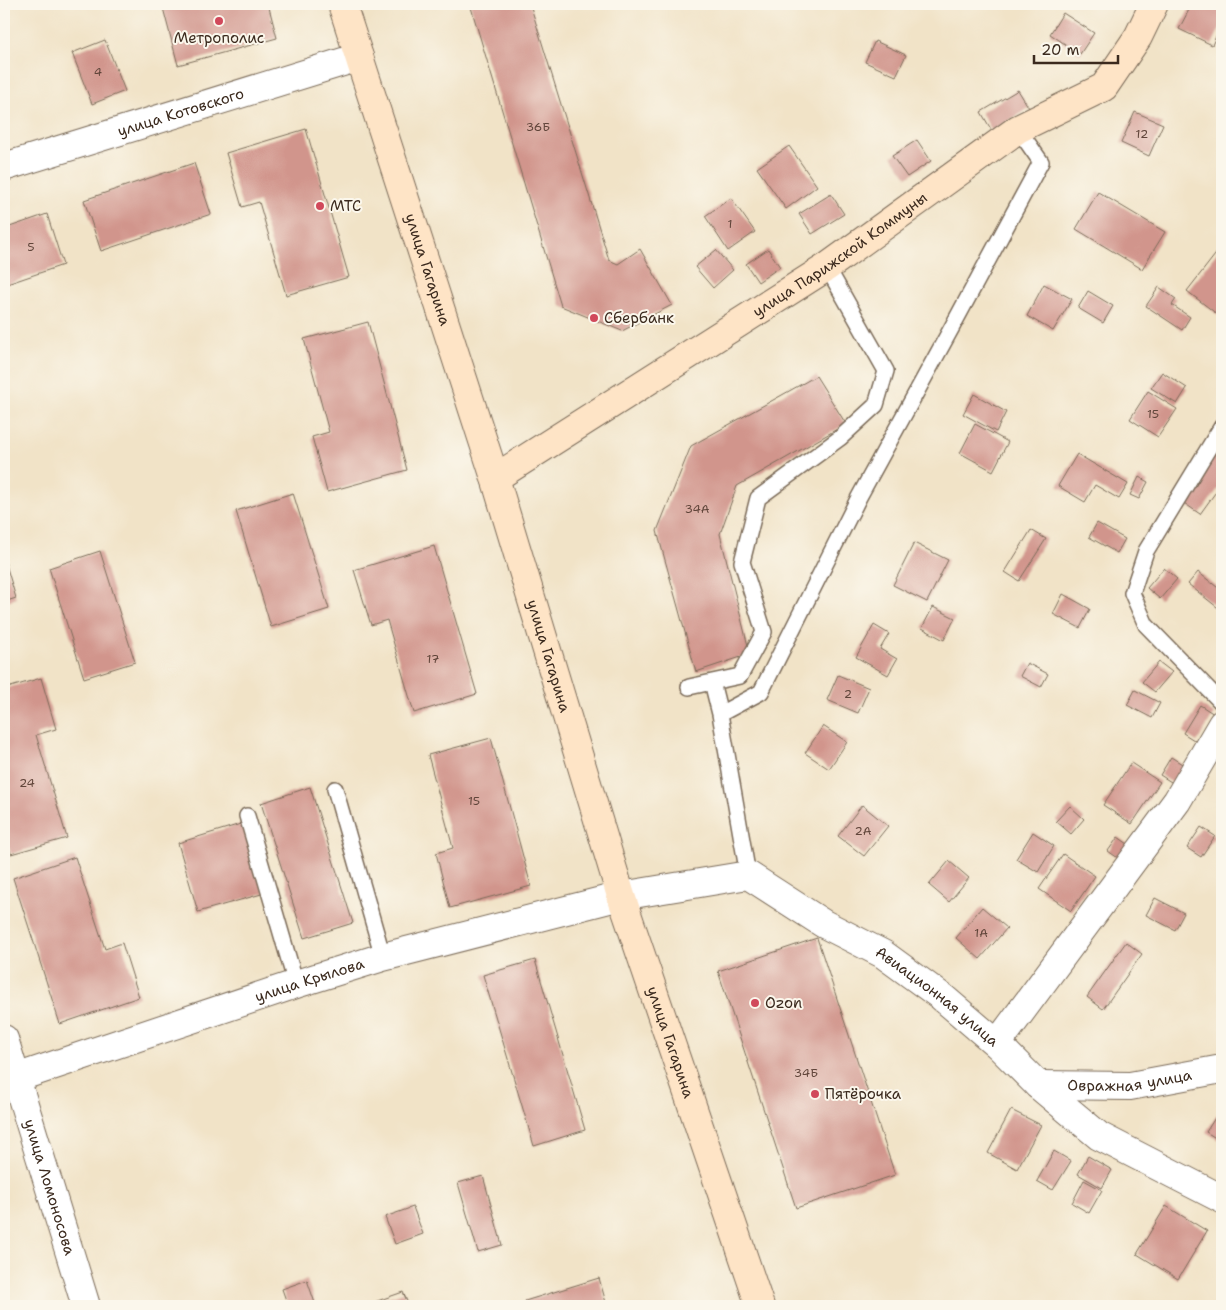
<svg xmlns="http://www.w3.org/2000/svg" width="1226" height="1310" viewBox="0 0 1226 1310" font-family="'Shantell Sans',sans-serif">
<rect width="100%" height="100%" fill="#fbf7ec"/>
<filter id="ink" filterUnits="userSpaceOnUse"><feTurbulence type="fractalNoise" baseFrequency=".02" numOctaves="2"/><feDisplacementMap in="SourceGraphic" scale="10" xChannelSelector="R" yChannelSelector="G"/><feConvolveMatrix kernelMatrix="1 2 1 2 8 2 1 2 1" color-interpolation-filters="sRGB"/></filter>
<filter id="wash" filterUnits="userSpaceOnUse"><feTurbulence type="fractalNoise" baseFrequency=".0096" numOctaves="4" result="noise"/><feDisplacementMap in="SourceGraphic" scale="20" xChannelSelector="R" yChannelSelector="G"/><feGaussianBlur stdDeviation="1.12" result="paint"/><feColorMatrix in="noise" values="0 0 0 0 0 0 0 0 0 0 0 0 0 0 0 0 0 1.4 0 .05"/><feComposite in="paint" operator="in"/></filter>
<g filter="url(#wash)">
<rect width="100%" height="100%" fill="#f1e3c7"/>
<g id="blocks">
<path fill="#d1958c" d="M 162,4 L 268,4 L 277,38 L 178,65 Z
M 470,4 L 530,4 L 609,260 L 618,264 L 640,249 L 672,305 L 622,331 L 561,306 Z
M 1192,4 L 1222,4 L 1222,24 L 1212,45 L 1179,29 Z
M 1063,13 L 1094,33 L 1080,54 L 1050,34 Z
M 105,40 L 125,91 L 92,104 L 72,53 Z
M 875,41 L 906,55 L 896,76 L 865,62 Z
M 1018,90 L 1029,108 L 992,131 L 981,112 Z
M 1135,112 L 1163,124 L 1149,156 L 1121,143 Z
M 306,129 L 349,277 L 286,295 L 259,202 L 242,207 L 226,153 Z
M 917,140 L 931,161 L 907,177 L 892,156 Z
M 789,146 L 817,186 L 786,209 L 757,168 Z
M 194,163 L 211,214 L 101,251 L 84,200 Z
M 1098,192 L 1165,232 L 1142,269 L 1076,229 Z
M 831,194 L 844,214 L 812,234 L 799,214 Z
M 731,198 L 755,232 L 728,251 L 705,216 Z
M 47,214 L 63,265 L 4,285 L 4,229 Z
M 1222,246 L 1222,318 L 1187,291 Z
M 768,249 L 780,267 L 758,282 L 746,264 Z
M 716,250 L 733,270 L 713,288 L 695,267 Z
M 1044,284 L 1072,299 L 1053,331 L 1027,316 Z
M 1159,287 L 1176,299 L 1172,305 L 1190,317 L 1182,330 L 1146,306 Z
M 1088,291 L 1113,306 L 1103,323 L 1078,308 Z
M 368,322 L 407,470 L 327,492 L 312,437 L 329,432 L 304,339 Z
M 1162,372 L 1187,388 L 1177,404 L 1151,388 Z
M 816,376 L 846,424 L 737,486 L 720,534 L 750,654 L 696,672 L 657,531 L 691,446 Z
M 1148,391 L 1177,409 L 1158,437 L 1130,419 Z
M 974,394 L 1006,412 L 996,432 L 963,414 Z
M 975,424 L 1008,442 L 993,471 L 960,453 Z
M 1222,441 L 1222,492 L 1218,489 L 1200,514 L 1181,501 Z
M 1077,454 L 1128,484 L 1119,499 L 1095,485 L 1085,502 L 1058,486 Z
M 1139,477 L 1148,482 L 1139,499 L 1130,495 Z
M 293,493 L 329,609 L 271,627 L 236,511 Z
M 1097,523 L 1125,539 L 1117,553 L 1089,537 Z
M 1031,530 L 1046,539 L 1019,581 L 1005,572 Z
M 914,543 L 948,560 L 927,602 L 893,585 Z
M 434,546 L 477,694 L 414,713 L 387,620 L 371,625 L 354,570 Z
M 100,551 L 135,662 L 84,678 L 49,568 Z
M 4,558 L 16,598 L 4,602 Z
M 1164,568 L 1177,579 L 1160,599 L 1147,588 Z
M 1198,572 L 1222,591 L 1222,611 L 1188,584 Z
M 1063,594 L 1090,609 L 1080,628 L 1053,614 Z
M 933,607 L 955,618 L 944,640 L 922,628 Z
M 874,625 L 889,634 L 880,649 L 897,659 L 888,675 L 856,657 Z
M 1159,662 L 1172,672 L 1155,692 L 1142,682 Z
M 1027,663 L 1048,674 L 1041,687 L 1020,676 Z
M 838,675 L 869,688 L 858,713 L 827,700 Z
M 41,678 L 56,729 L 36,735 L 67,838 L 11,854 L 4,832 L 4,689 Z
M 1135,690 L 1160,703 L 1152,718 L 1127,705 Z
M 1200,705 L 1214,714 L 1197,742 L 1183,733 Z
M 823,726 L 847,742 L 829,769 L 805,753 Z
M 491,738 L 531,886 L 450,908 L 436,853 L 453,848 L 428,755 Z
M 1171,757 L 1190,769 L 1179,787 L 1160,775 Z
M 1131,763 L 1160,782 L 1132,824 L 1103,805 Z
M 310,787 L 353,923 L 304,938 L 261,803 Z
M 862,805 L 888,826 L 864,856 L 838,836 Z
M 1070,806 L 1084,819 L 1071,834 L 1056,821 Z
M 244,823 L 265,893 L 198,912 L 178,843 Z
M 1201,827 L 1215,836 L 1201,857 L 1187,848 Z
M 1033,832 L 1054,846 L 1038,872 L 1016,859 Z
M 1118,837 L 1135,849 L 1125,863 L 1108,851 Z
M 1063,854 L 1095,876 L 1071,911 L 1039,889 Z
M 75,857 L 105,949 L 122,943 L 139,997 L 60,1024 L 13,878 Z
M 949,861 L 969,878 L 949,902 L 929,885 Z
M 1155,898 L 1184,913 L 1175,930 L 1146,915 Z
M 982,907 L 1007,928 L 980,959 L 956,938 Z
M 817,938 L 895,1175 L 796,1208 L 718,971 Z
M 1126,942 L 1142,954 L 1103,1009 L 1087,997 Z
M 535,960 L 585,1130 L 534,1146 L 483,975 Z
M 1222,1107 L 1222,1142 L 1206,1132 Z
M 1011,1110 L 1041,1125 L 1017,1169 L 988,1153 Z
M 1054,1151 L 1071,1161 L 1053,1190 L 1037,1181 Z
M 1088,1156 L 1112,1170 L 1102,1188 L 1078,1174 Z
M 483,1176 L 502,1245 L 478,1252 L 458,1183 Z
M 1084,1180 L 1102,1190 L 1089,1213 L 1072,1203 Z
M 1166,1206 L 1207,1231 L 1178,1279 L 1137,1254 Z
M 413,1207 L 423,1234 L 395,1244 L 385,1217 Z
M 599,1278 L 607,1306 L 527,1306 L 525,1301 Z
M 307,1280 L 316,1306 L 288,1306 L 282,1289 Z
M 403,1292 L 409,1306 L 363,1306 Z"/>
</g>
</g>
<g filter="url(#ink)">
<use href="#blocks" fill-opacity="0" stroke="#7b6b59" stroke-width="1"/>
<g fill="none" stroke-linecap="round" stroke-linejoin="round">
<g stroke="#7b6b59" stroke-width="18">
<path id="lane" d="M 1222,426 L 1146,551 L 1132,593 L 1146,625 L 1222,703
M 712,682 L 720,714 L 748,875
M 689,687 L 740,676 L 764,632 L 742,562 L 758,498 L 840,438 L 876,405 L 886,371 L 827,267
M 720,714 L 761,692 L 859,497 L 951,329 L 1041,162 L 1018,129
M 335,789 L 383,957
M 247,816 L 296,984"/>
</g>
<g stroke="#7b6b59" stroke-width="30">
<g id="street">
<path id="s1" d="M 4,167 L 359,57"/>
<path id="s2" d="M 4,1039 L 86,1306"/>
<path d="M 997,1044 L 1177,801 L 1222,724"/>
<path id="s3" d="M 4,1082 L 296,984 L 383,957 L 621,896 L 748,875 L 824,924 L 883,954 L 942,997 L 997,1044 L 1038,1085 L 1099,1136 L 1222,1199"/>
<path id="s4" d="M 1038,1085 L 1130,1086 L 1222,1069"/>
</g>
</g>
<g stroke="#7b6b59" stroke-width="30">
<g id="secondary">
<path id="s5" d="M 342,4 L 495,478 L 621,896 L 760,1306"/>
<path id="s6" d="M 495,478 L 827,267 L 1018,129 L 1104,87 L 1138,37 L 1154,4"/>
</g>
</g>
<use href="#lane" stroke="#fff" stroke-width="15"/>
<use href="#street" stroke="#fff" stroke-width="28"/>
<use href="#secondary" stroke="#fee4c6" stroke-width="28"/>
</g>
</g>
<g fill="#d1495b" stroke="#fbf7ec" stroke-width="2">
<circle cx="219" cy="21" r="5"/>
<circle cx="320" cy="206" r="5"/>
<circle cx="594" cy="318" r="5"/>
<circle cx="755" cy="1003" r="5"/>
<circle cx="815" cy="1094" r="5"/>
</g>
<g text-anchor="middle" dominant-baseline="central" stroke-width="4" stroke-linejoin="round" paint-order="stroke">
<g font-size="12" fill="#60453a">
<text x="98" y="72">4</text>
<text x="538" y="127">36Б</text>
<text x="1142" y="134">12</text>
<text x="730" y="224">1</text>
<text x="31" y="247">5</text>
<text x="1153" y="414">15</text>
<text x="697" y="509">34А</text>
<text x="433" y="659">17</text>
<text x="848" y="694">2</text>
<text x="27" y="783">24</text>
<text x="474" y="801">15</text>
<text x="863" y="831">2А</text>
<text x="981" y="933">1А</text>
<text x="806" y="1073">34Б</text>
</g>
<g font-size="15" fill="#3b2a1e" stroke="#fbf7ec" text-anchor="start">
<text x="219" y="38" text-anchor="middle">Метрополис</text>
<text x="330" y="206">МТС</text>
<text x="604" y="318">Сбербанк</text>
<text x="765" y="1003">Ozon</text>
<text x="825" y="1094">Пятёрочка</text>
</g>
<g font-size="15" fill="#3b2a1e" stroke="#fbf7ec">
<text stroke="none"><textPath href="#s1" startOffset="185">улица Котовского</textPath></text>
<text stroke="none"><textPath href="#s6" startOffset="411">улица Парижской Коммуны</textPath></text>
<text stroke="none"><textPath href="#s5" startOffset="279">улица Гагарина</textPath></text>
<text stroke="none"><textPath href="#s5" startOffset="684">улица Гагарина</textPath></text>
<text stroke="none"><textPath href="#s3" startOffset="322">улица Крылова</textPath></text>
<text stroke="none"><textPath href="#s3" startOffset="999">Авиационная улица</textPath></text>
<text stroke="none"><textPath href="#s5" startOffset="1089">улица Гагарина</textPath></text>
<text stroke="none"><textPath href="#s4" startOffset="92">Овражная улица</textPath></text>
<text stroke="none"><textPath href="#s2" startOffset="155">улица Ломоносова</textPath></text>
</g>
</g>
<rect width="1226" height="1310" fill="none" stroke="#fbf7ec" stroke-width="20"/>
<path d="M1034 55v8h84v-8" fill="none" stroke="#3b2a1e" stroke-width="2.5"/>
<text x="1041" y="55" font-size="15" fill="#3b2a1e" stroke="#fbf7ec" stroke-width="4" paint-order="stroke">20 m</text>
</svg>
